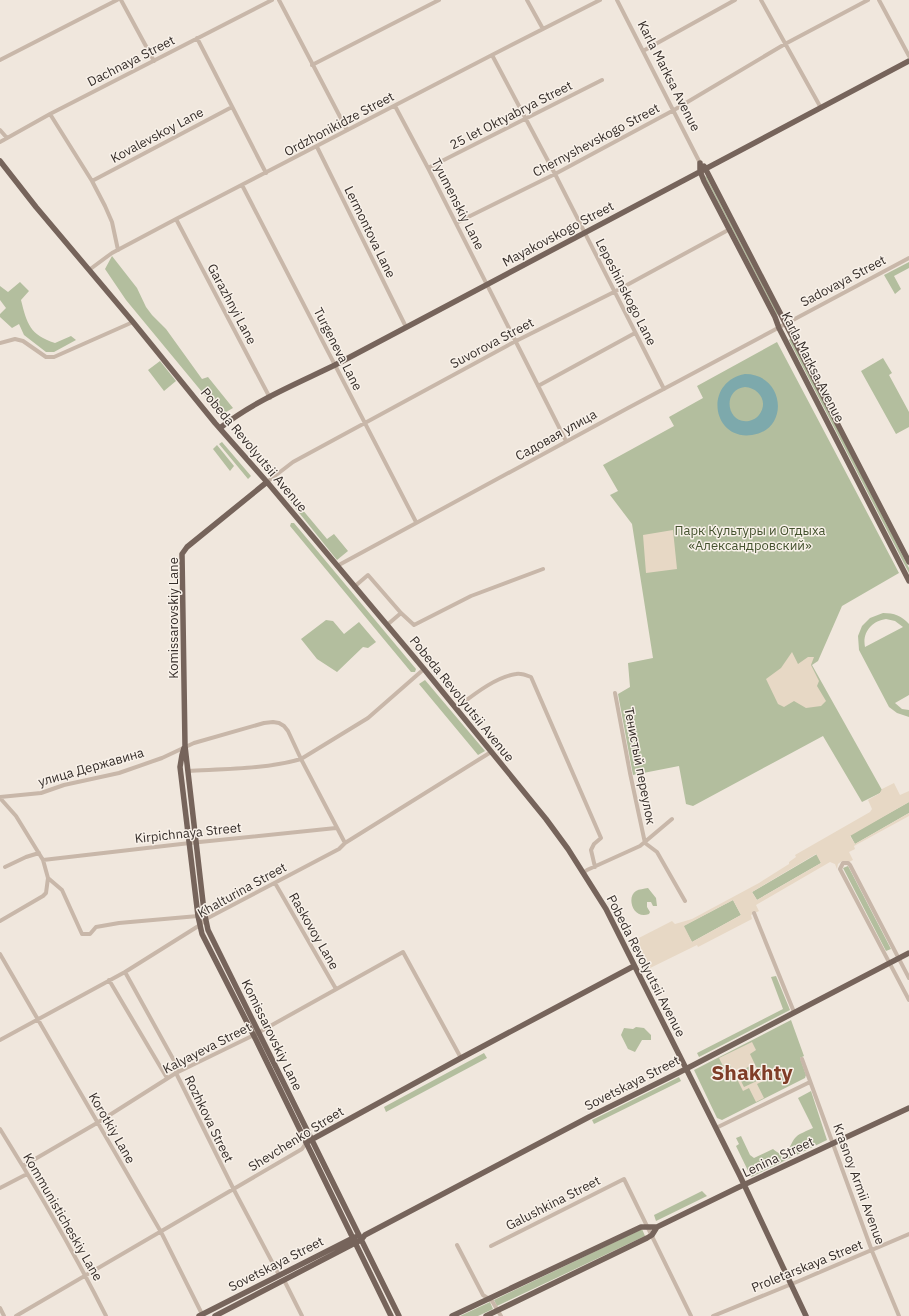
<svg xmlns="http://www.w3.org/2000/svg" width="909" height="1316" viewBox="0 0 909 1316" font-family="'IBM Plex Sans',sans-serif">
<rect width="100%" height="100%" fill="#f0e7dd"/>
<path fill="#b3be9e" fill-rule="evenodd" d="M 706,176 L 778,314 L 777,315 L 705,177 Z
M 112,256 L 137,288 L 146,307 L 152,315 L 166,329 L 202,379 L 208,377 L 233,408 L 221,415 L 126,300 L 105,269 Z
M 909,262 L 909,268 L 894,276 L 901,289 L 895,294 L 884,275 Z
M 20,282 L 29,291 L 21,300 C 27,324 30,335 55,343 L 71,336 L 76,340 L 54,352 L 46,352 L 24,335 L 19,324 L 12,328 L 0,317 L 0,314 L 6,308 L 0,300 L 0,286 L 8,292 Z
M 791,338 L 909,568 L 909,573 L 789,340 Z
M 777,342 L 899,573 L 842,606 L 818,661 L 812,665 L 882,790 L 880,793 L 862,802 L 823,736 L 693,806 L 686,804 L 679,766 L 633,775 L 618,694 L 630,687 L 628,663 L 653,658 L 632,524 L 610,495 L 618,491 L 603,465 L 674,426 L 669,417 L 703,398 L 697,386 Z
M 883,358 L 892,373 L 889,375 L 909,412 L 909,427 L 896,434 L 861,371 Z
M 160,361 L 176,381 L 164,391 L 148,370 Z
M 222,442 L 251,476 L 248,479 L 219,444 Z
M 217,445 L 234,466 L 230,471 L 213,449 Z
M 291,496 L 327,539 L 334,534 L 348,551 L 337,560 L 288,499 Z
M 291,523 L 294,523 L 416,669 L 415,672 L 411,672 L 290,526 Z
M 883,613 C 894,613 902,616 909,624 L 909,695 L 895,703 L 902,709 L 909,710 L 909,717 L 897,713 L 889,707 L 859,650 L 858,636 L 862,626 L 870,618 ZM 886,619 L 895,621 L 903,627 L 865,647 C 862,632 872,621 886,619 Z
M 326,620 L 333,621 L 344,634 L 359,622 L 376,642 L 368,648 L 363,647 L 337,672 L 317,659 L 301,639 Z
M 425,680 L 485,751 L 478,755 L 419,684 Z
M 909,802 L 909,813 L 855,844 L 850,835 Z
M 817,854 L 821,863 L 757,900 L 752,892 Z
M 848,866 L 891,949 L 886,951 L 843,868 Z
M 648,888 L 656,898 L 657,906 L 653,906 L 651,902 L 647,902 L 647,907 L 650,912 L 649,914 C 633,920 626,897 636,891 C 639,889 644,889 648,888 Z
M 733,900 L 741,915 L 692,942 L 683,926 Z
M 776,976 L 790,1010 L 699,1057 L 697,1053 L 783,1009 L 771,977 Z
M 791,1020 L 804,1056 L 800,1058 L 806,1075 L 805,1078 L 722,1120 L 717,1118 L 694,1070 Z
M 636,1027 L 644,1028 L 651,1035 L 651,1040 L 642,1040 L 635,1052 L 628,1049 L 621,1035 L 624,1028 L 633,1029 Z
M 484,1053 L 487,1058 L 386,1112 L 384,1107 Z
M 679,1077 L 681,1081 L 594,1124 L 592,1120 Z
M 811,1091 L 827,1140 L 751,1177 L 736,1146 L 739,1144 L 736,1138 L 741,1136 L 750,1155 L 754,1158 L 773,1149 C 789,1163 789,1143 796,1137 C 800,1133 807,1131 813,1128 L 798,1098 Z
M 702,1191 L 707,1196 L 656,1221 L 654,1215 Z
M 642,1229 L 645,1236 L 497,1306 L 494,1300 Z
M 490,1302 L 493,1309 L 478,1316 L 460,1316 Z"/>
<path fill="#e7d8c5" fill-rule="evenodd" d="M 673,530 L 677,569 L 646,573 L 643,535 Z
M 792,652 L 798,664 L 808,657 L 814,657 L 811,665 L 819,681 L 817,686 L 826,701 L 821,706 L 806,708 L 794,701 L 784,707 L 778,704 L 766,679 L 781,668 Z
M 894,783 L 900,795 L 909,791 L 909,802 L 850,836 L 855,844 L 909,813 L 909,816 L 854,846 L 855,849 L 849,852 L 853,860 L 849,862 L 845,861 L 842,861 L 838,864 L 837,869 L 835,864 L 830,862 L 756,905 L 759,911 L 751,915 L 752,919 L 698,947 L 697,945 L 644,971 L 641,965 L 643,962 L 638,951 L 635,945 L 631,942 L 672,921 L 675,924 L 692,919 L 759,883 L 789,864 L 789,862 L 796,857 L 795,855 L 870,812 L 872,809 L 868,800 L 880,793 L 882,789 ZM 816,854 L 821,863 L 757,900 L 752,892 ZM 733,900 L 741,915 L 692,942 L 684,926 Z
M 752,1042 L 756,1050 L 750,1054 L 763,1081 L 757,1084 L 764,1098 L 756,1102 L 749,1088 L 743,1091 L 729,1063 L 723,1066 L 719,1058 ZM 752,1065 L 759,1080 L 744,1087 L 737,1073 Z"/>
<path fill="#7da9ac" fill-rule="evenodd" d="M 745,374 C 785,374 790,430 752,435 C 712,441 703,382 745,374 ZM 745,387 C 759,388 769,402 759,415 C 757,418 753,420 749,421 C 727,425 721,390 745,387 Z"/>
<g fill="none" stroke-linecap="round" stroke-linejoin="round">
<path stroke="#c8b7a9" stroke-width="4" d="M 121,0 L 154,61
M 279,0 L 347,130
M 527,0 L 543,29
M 617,0 L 700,163
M 761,0 L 821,108
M 879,0 L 909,56
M 197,38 L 266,173
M 643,51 L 735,0
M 492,55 L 555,174 L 664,389
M 0,60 L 117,0
M 312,65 L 439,0
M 395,106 L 428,168 L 566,441
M 50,114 L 92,181 L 105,206 L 112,222 L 118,250
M 0,130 L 7,138
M 0,142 L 50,114 L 272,0
M 317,147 L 406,327
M 428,168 L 602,80
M 92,181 L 232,107
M 242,185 L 416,522
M 176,219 L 270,398
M 456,223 L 555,174 L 674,110 L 785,44 L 868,0
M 89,270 L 112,253 L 176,219 L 492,55 L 600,0
M 0,343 L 15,339 L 23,341 L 46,357 L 54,357 L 133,322
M 538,386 L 635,333
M 267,482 L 293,462 L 516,341 L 614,292 L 730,229
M 337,566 L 628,408 L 909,258
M 354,587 L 368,575 L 401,613 L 414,625 L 471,596 L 543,569
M 387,625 L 401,613
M 615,693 L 630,773 L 645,843 L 657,852 L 685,901
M 456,708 C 472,696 495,677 516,674 C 521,673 526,675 531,677 L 601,838 L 594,844 L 591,850 L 595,867
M 188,771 C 223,769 268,769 301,759 L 368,718 L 424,669
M 0,797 L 41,793 L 64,785 L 119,773 L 162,758 L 194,743 L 264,723 L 273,722 L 279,723 L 284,726 L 288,731 L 301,759 L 345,843
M 0,798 L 16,816 L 43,860 L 48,878 L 62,890 L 82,934 L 90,934 L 96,927 L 119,923 L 198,916
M 43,860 L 190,843 L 336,828
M 5,867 L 26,857 L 39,853
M 583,873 L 587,870 L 640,846 L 672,819
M 275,883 L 336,989
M 754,913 L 794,1012
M 0,921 L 43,896 L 46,893 L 48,878
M 0,954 L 161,1232 L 202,1314
M 125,972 L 177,1066 L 176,1073 L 234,1190 L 279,1275
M 909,978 L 850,865 L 848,863 L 843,863 L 840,869 L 909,1000
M 109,980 L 167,1078
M 0,1040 L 125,972 L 200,925 L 206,919 L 339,849 L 345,843 L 491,752
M 802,1059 L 872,1251 L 899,1316
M 716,1128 L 810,1082
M 0,1129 C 38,1190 74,1252 106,1316
M 23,1166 L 97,1123 L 176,1073 L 254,1035 L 403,952 L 461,1058
M 0,1188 L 27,1174
M 457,1245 L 483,1295 L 492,1301 L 501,1316
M 491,1246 L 624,1179 L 691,1316
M 284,1280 L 302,1316
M 0,1308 L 4,1316
M 16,1316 L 302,1149 L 306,1143
M 713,1316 L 799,1281 L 909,1234"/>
<path stroke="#76645b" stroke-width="5.5" d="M 0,161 L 36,207 L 133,322 L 215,423 L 267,482 L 424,669 L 546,819 L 568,849 L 606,909 L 740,1176 L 806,1316
M 700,163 L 700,171 L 704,181 L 775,317 L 779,328 L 909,581
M 704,166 L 909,562
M 220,428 C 254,401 296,384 335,365 L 909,61
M 267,482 L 187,547 L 182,554 L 185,746 L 204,911 L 208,930 L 399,1316
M 184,748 L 182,755 L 180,767 L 198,916 L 202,934 L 256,1040 L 391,1316
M 309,1141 L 461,1058 L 634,966
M 199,1316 L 355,1237
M 215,1316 L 355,1243 L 361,1240 L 365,1235 L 589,1117 L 678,1073 L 909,953
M 452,1316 L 641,1227 L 657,1227
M 486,1316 L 647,1238 L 652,1235 L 657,1227 L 737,1188 L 909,1108"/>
</g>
<g text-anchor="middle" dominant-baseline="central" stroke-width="3" stroke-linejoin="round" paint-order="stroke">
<g font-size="13" fill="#352d29" stroke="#f8f1e9">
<text transform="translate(131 61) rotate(-27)">Dachnaya Street</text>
<text transform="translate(669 76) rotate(63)">Karla Marksa Avenue</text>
<text transform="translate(511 115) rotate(-27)">25 let Oktyabrya Street</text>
<text transform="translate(339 124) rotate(-28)">Ordzhonikidze Street</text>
<text transform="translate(157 135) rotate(-28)">Kovalevskoy Lane</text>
<text transform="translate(596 140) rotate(-28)">Chernyshevskogo Street</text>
<text transform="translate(458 204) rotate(63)">Tyumenskiy Lane</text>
<text transform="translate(370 232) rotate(64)">Lermontova Lane</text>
<text transform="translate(558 234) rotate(-28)">Mayakovskogo Street</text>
<text transform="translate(843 281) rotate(-28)">Sadovaya Street</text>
<text transform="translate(626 292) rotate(63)">Lepeshinskogo Lane</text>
<text transform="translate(232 304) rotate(62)">Garazhnyi Lane</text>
<text transform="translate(492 343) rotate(-28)">Suvorova Street</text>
<text transform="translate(338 349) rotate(63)">Turgeneva Lane</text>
<text transform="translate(813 367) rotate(63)">Karla Marksa Avenue</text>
<text transform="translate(556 435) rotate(-29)">Садовая улица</text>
<text transform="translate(254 450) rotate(50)">Pobeda Revolyutsii Avenue</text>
<text transform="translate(173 618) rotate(-90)">Komissarovskiy Lane</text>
<text transform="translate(462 699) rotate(51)">Pobeda Revolyutsii Avenue</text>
<text transform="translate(640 766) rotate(79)">Тенистый переулок</text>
<text transform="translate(91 767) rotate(-16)">улица Державина</text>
<text transform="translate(188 833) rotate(-6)">Kirpichnaya Street</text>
<text transform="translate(242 890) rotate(-29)">Khalturina Street</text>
<text transform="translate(314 931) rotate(60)">Raskovoy Lane</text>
<text transform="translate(646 966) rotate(63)">Pobeda Revolyutsii Avenue</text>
<text transform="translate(272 1035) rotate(64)">Komissarovskiy Lane</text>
<text transform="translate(207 1048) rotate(-27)">Kalyayeva Street</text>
<text transform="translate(632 1083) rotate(-27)">Sovetskaya Street</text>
<text transform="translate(209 1119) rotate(64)">Rozhkova Street</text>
<text transform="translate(112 1128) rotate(60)">Korotkiy Lane</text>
<text transform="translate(296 1139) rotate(-32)">Shevchenko Street</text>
<text transform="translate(778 1157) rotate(-25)">Lenina Street</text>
<text transform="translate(859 1184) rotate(70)">Krasnoy Armii Avenue</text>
<text transform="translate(553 1203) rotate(-27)">Galushkina Street</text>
<text transform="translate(63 1217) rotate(60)">Kommunisticheskiy Lane</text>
<text transform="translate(276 1264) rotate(-27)">Sovetskaya Street</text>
<text transform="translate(807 1266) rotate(-22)">Proletarskaya Street</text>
</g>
<g font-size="13" fill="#44522e" stroke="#f8f1e9">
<text x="750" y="530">Парк Культуры и Отдыха<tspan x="750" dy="15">«Александровский»</tspan></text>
</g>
<g font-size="21" font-weight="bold" fill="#7f3d27" stroke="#f8f1e9">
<text x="752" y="1072">Shakhty</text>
</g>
</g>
</svg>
